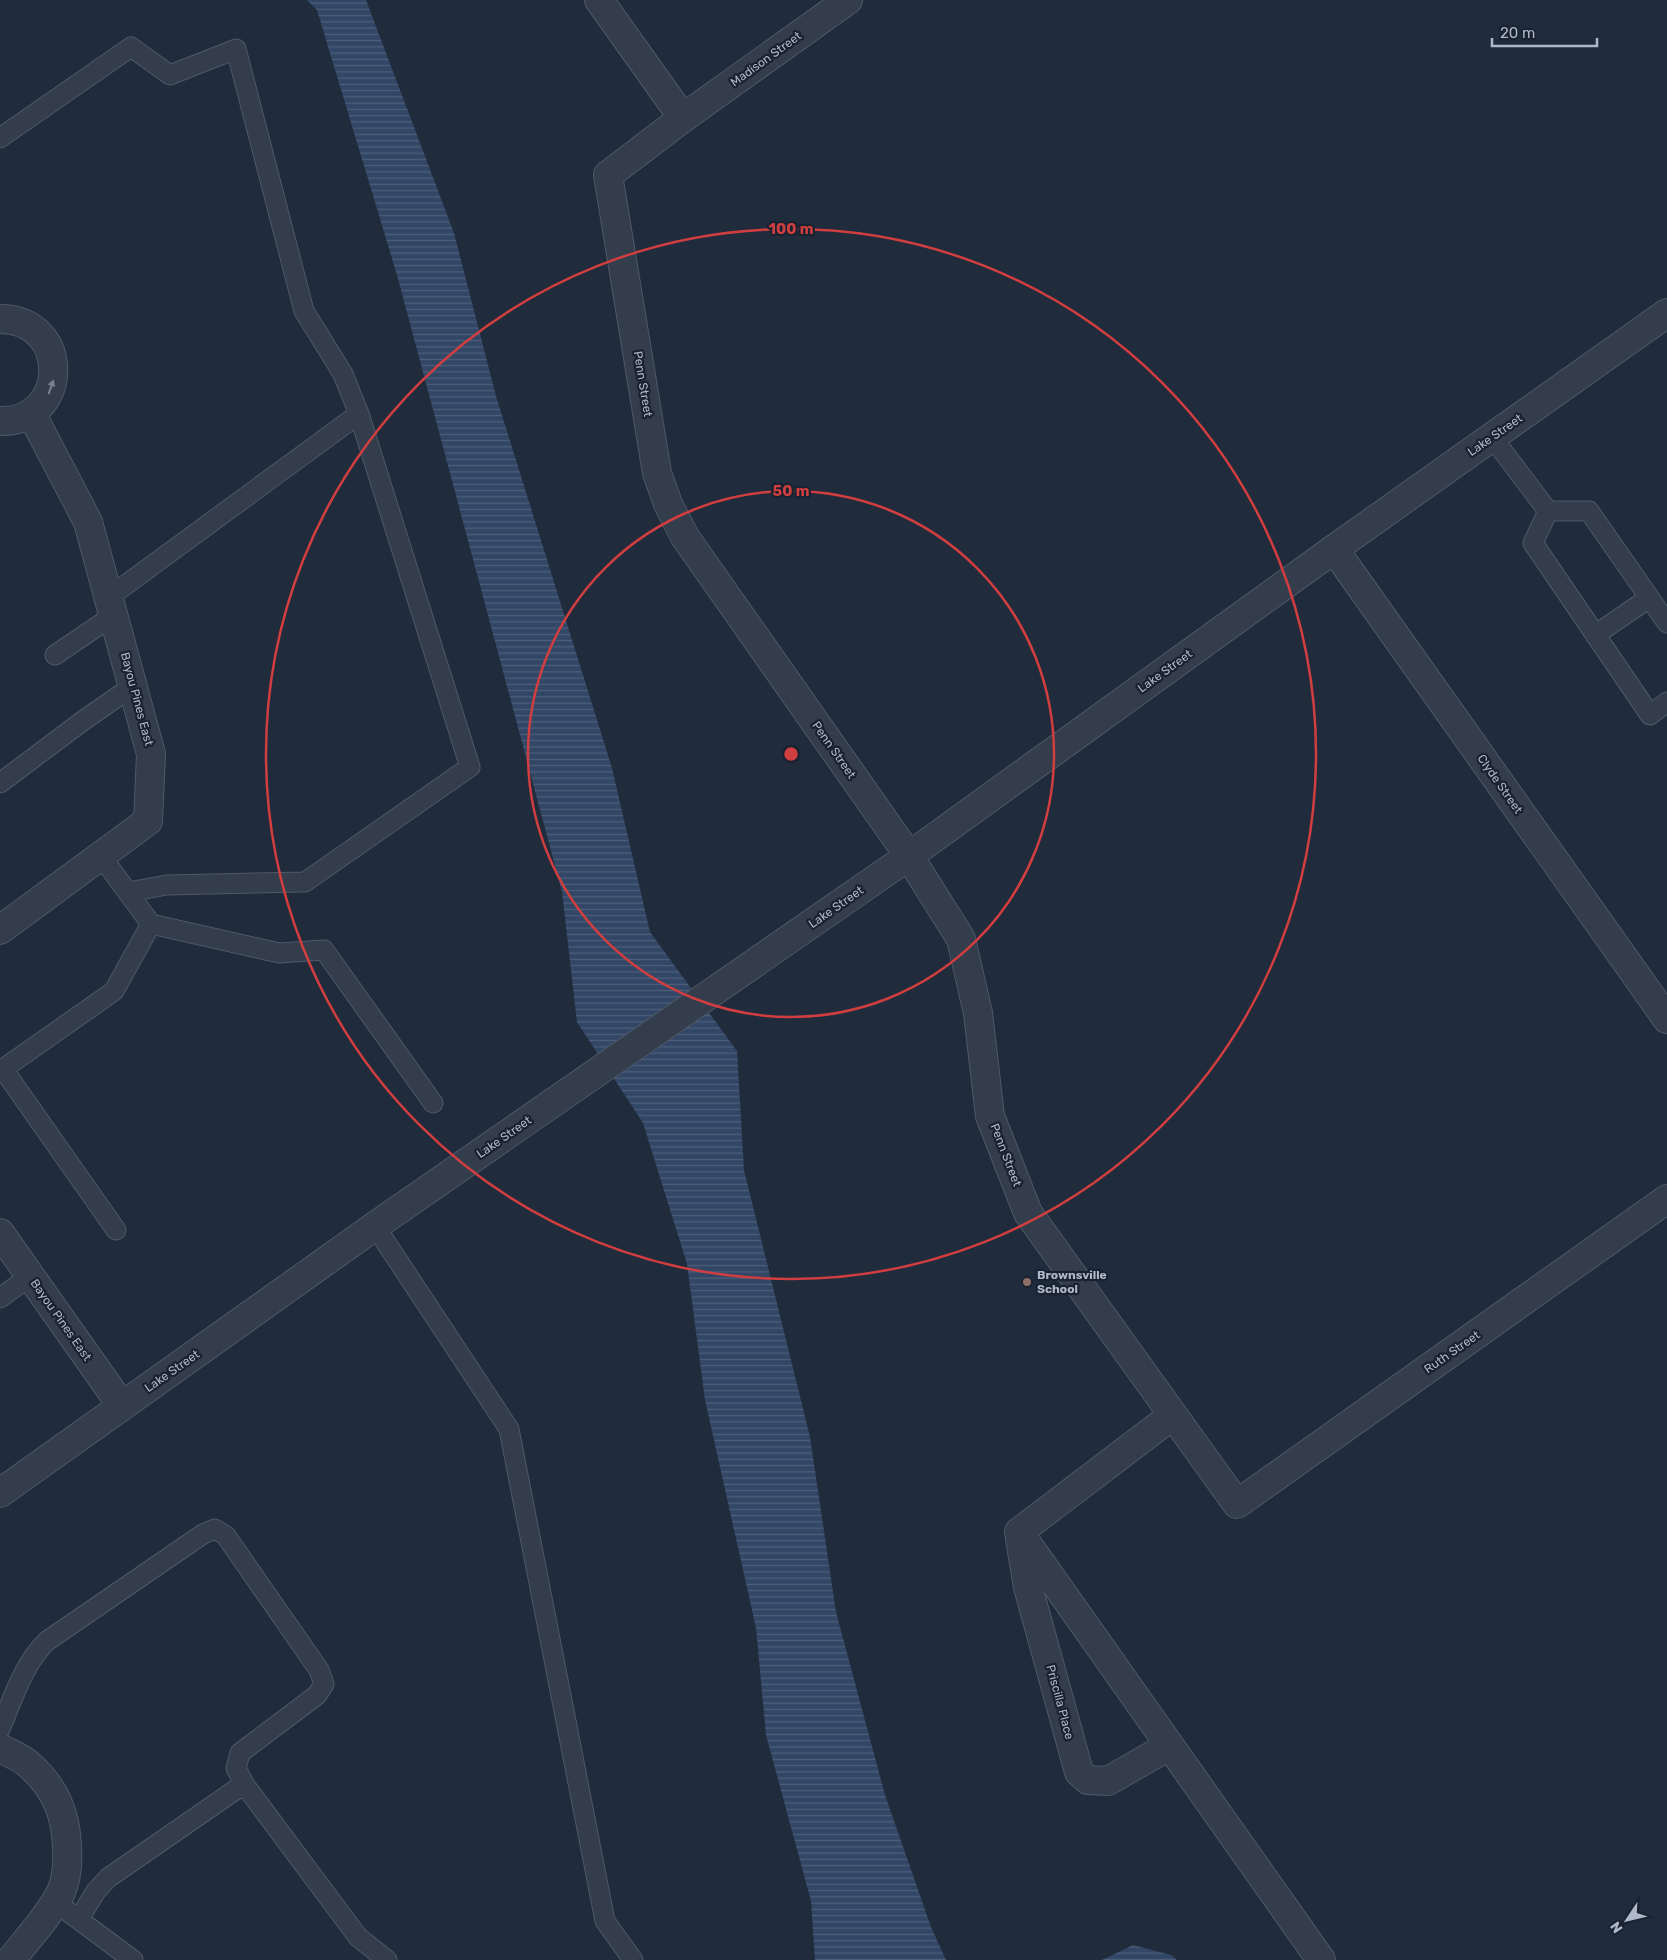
<svg xmlns="http://www.w3.org/2000/svg" width="1667" height="1960" viewBox="0 0 1667 1960" font-family="Rubik,sans-serif">
<defs>
<pattern id="water-rules" width="6" height="5" patternUnits="userSpaceOnUse" patternTransform="scale(1.25)"><rect width="6" height="5" fill="#324665"/><path d="M0 2.5h6" fill="none" stroke="#4d5f7a"/></pattern>
</defs>
<rect width="100%" height="100%" fill="#202b3c"/>
<path fill="url(#water-rules)" d="M 307,0 L 366,0 L 454,233 L 496,396 L 612,768 L 650,932 L 737,1051 L 744,1170 L 810,1437 L 836,1612 L 885,1795 L 931,1927 L 946,1960 L 815,1960 L 811,1901 L 766,1735 L 756,1628 L 705,1400 L 687,1264 L 643,1123 L 577,1022 L 562,892 L 397,275 L 317,10 Z
M 1133,1945 L 1171,1955 L 1177,1960 L 1102,1960 Z"/>
<g fill="none" stroke-linecap="round" stroke-linejoin="round">
<g stroke="#4f5867" stroke-width="21">
<path id="service" d="M 0,138 L 131,47 L 170,75 L 236,49 L 304,311 L 343,374 L 359,414
M 1492,437 L 1548,511
M 1548,511 L 1533,543 L 1650,715 L 1667,702
M 1548,511 L 1589,511 L 1667,623
M 109,597 L 359,414 L 470,767 L 305,882 L 167,885 L 128,892
M 1595,635 L 1649,598
M 55,655 L 114,615
M 0,783 L 84,720 L 133,686
M 101,856 L 151,924
M 3,1069 L 114,991 L 151,924 L 279,953 L 324,950 L 433,1103
M 0,1070 L 3,1069 L 116,1230
M 375,1226 L 509,1429 L 605,1921 L 633,1960
M 0,1298 L 30,1276
M 0,1729 C 13,1699 23,1664 47,1641 L 203,1534 L 215,1529 L 226,1536 L 319,1670 L 324,1684 L 317,1695 L 240,1753 L 236,1768 L 244,1784 L 358,1937 L 387,1960
M 55,1902 L 133,1960
M 79,1919 L 96,1891 L 108,1878 L 244,1784"/>
</g>
<g stroke="#4f5867" stroke-width="30">
<path id="minor" d="M 599,0 L 683,118
M 848,0 L 683,118 L 608,175 L 657,473 L 668,504 L 685,537 L 909,856 L 961,939 L 978,1013 L 990,1116 L 1028,1213 L 1237,1504 L 1667,1199
M 0,319 C 72,319 70,423 0,421
M 1334,549 L 1667,1019
M 0,930 L 148,821 L 151,754 L 88,522 L 31,413
M 0,1233 L 122,1406
M 1173,1415 L 1019,1532 L 1321,1960
M 1020,1539 L 1028,1587 L 1079,1772 L 1088,1780 L 1108,1781 L 1169,1746
M 0,1748 C 9,1753 20,1757 27,1763 C 54,1786 66,1812 67,1847 C 68,1862 67,1878 61,1892 C 50,1915 27,1939 11,1960"/>
</g>
<g stroke="#4f5867" stroke-width="30">
<path id="tertiary" d="M 0,1493 L 375,1226 L 909,856 L 1334,549 L 1667,313"/>
</g>
<use href="#service" stroke="#343d4c" stroke-width="19"/>
<use href="#minor" stroke="#343d4c" stroke-width="28"/>
<use href="#tertiary" stroke="#343d4c" stroke-width="28"/>
</g>
<defs><path id="oneway-solid" d="M-6-.8H1V-3.2L6.5 0L1 3.2V.8H-6Z" transform="scale(1.25)"/></defs>
<use fill="#788190" href="#oneway-solid" transform="translate(51 387) rotate(-71)"/>
<g fill="none" stroke="#d03e40" stroke-width="2.5">
<circle cx="791" cy="754" r="263"/>
<circle cx="791" cy="754" r="525"/>
</g>
<circle fill="#8d6e63" stroke="#192231" stroke-width="2" cx="1027" cy="1282" r="5"/>
<g text-anchor="middle" dominant-baseline="central" stroke-width="4.5" stroke-linejoin="round" paint-order="stroke">
<g font-size="12" fill="#afb8c8" stroke="#192231">
<text transform="translate(766 59) rotate(-36)">Madison Street</text>
<text transform="translate(643 384) rotate(81)">Penn Street</text>
<text transform="translate(1495 435) rotate(-35)">Lake Street</text>
<text transform="translate(1165 671) rotate(-36)">Lake Street</text>
<text transform="translate(137 699) rotate(75)">Bayou Pines East</text>
<text transform="translate(834 750) rotate(55)">Penn Street</text>
<text transform="translate(1500 784) rotate(55)">Clyde Street</text>
<text transform="translate(836 907) rotate(-35)">Lake Street</text>
<text transform="translate(504 1137) rotate(-35)">Lake Street</text>
<text transform="translate(1006 1155) rotate(69)">Penn Street</text>
<text transform="translate(61 1320) rotate(55)">Bayou Pines East</text>
<text transform="translate(1452 1352) rotate(-35)">Ruth Street</text>
<text transform="translate(172 1371) rotate(-35)">Lake Street</text>
<text transform="translate(1060 1702) rotate(75)">Priscilla Place</text>
</g>
<g font-size="12" font-weight="bold" fill="#afb8c8" stroke="#192231" text-anchor="start">
<text x="1037" y="1275">Brownsville<tspan x="1037" dy="14">School</tspan></text>
</g>
</g>
<circle cx="791" cy="754" r="8" fill="#d03e40" stroke="#192231" stroke-width="2.5"/>
<g font-size="15" text-anchor="middle" font-weight="bold" fill="#d03e40" stroke="#192231" stroke-width="4.5" stroke-linejoin="round" paint-order="stroke">
<text x="791" y="234">100 m</text>
<text x="791" y="496">50 m</text>
</g>
<g transform="translate(1627 1920) rotate(235)" stroke="#192231" stroke-width="4" paint-order="stroke">
<path d="M0-4L9 19L0 12L-9 19Z" fill="#afb8c8"/>
<text y="-8" font-size="14" font-weight="bold" text-anchor="middle" fill="#afb8c8">N</text>
</g>
<path d="M1492 38v8h105v-8" fill="none" stroke="#afb8c8" stroke-width="2.5"/>
<text x="1500" y="38" font-size="15" fill="#afb8c8" stroke="#192231" stroke-width="4" paint-order="stroke">20 m</text>
</svg>
